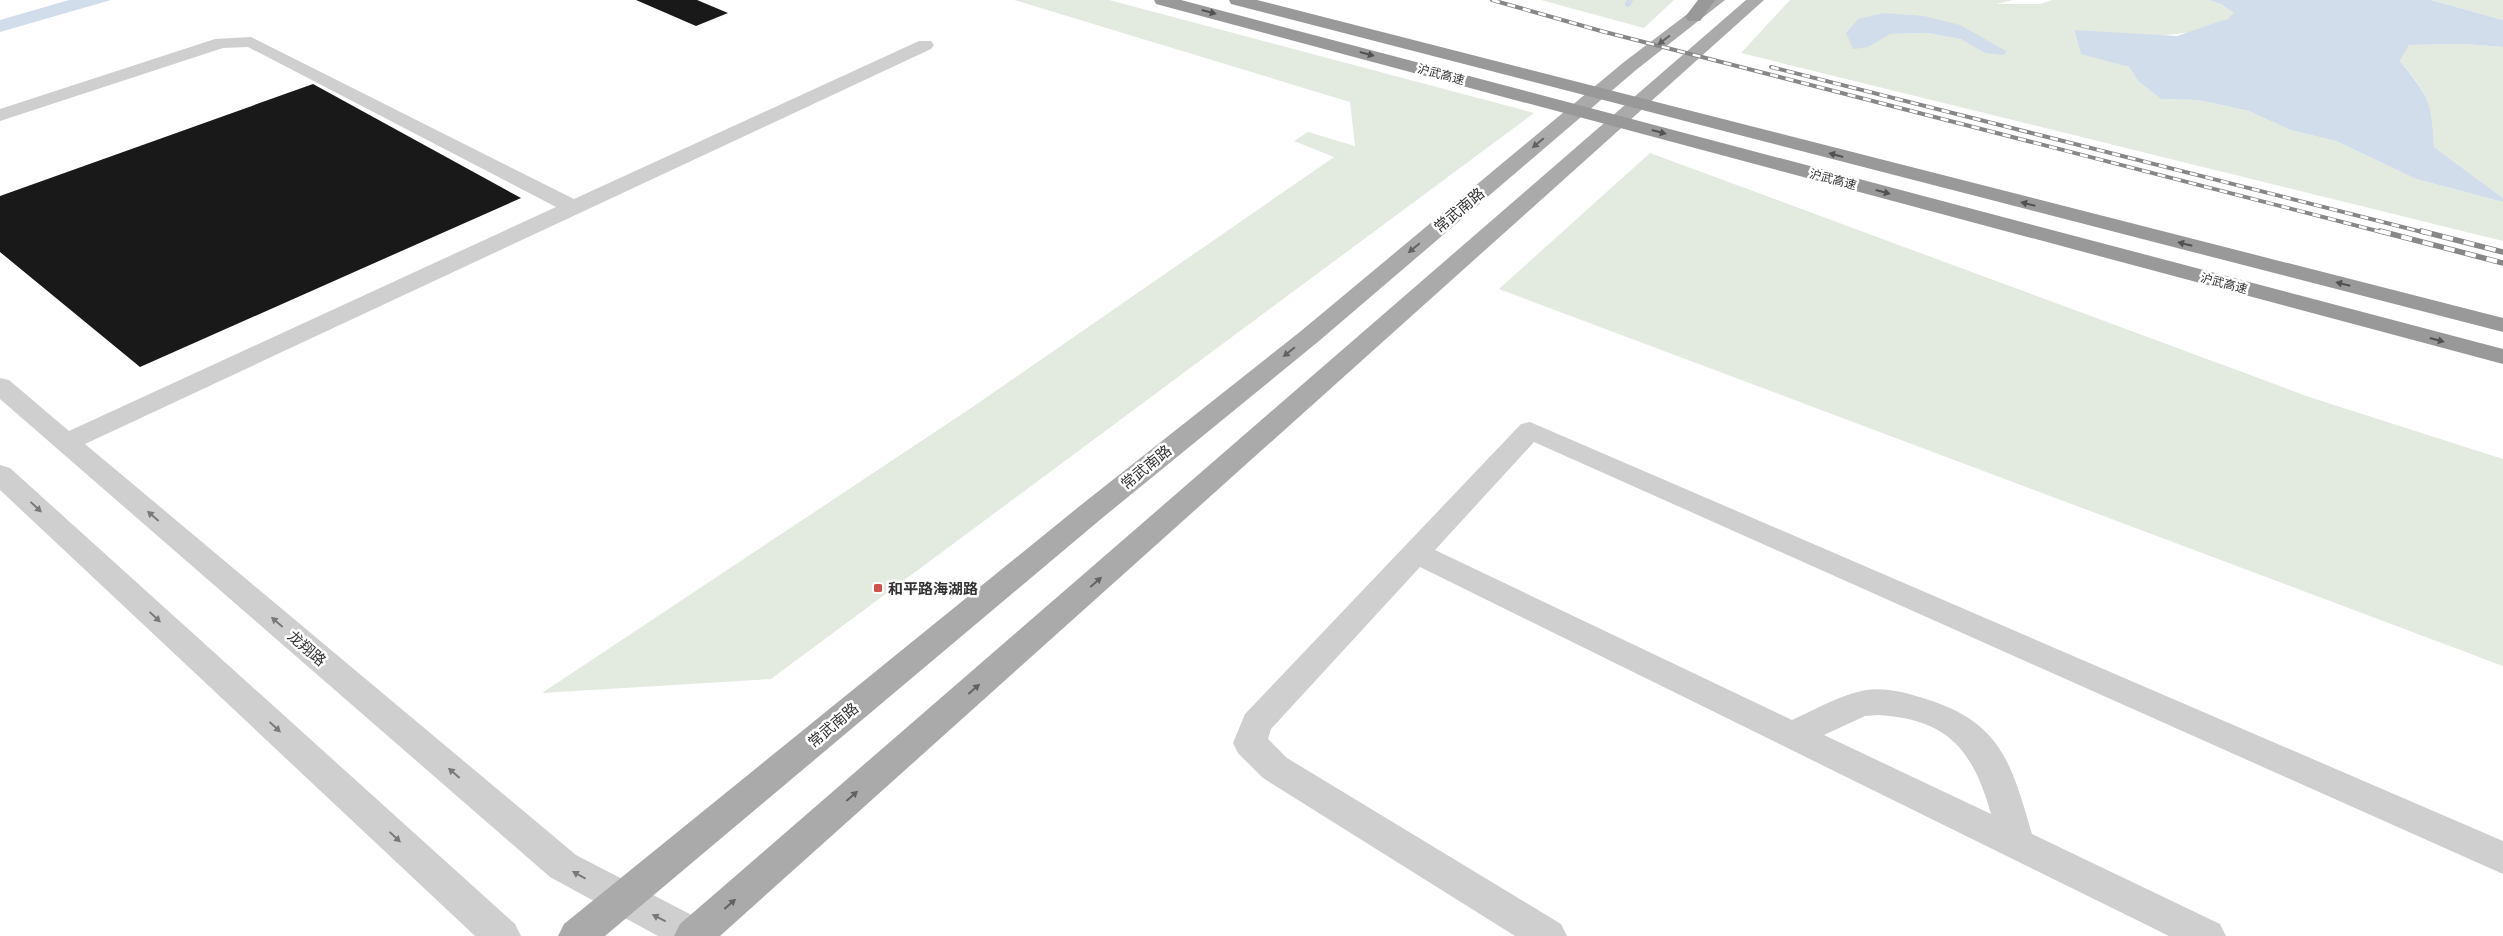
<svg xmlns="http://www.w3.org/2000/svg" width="2503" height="936" viewBox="0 0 2503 936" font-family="Ubuntu,'Noto Sans SC',sans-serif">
<rect width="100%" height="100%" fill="#fff"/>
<path fill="#e3eadf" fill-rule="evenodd" d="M 1014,0 L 1109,0 L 1534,113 L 771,679 L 542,693 L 974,406 L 1334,157 L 1294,141 L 1308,132 L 1355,146 L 1350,102 Z
M 1541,0 L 1674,0 L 1644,28 Z
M 1790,0 L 2013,0 L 1996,4 L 2040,4 L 2052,0 L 2208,0 L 2221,4 L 2235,13 C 2195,46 2122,33 2074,31 L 2081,53 L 2129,67 L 2138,81 L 2161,99 L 2198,100 L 2249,111 L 2290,130 L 2336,141 L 2416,179 L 2503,202 L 2503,241 L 1741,53 ZM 1960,25 L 1985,53 L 1962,39 L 1927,33 L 1890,34 Z
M 2431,0 L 2503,0 L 2503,20 Z
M 2464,44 L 2503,47 L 2503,198 L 2434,147 C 2432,103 2429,95 2400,61 L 2409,45 Z
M 1650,153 L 2312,398 L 2503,459 L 2503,666 L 1499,289 Z"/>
<path fill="#d1ddea" d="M 69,0 L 111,0 L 0,32 L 0,20 Z
M 2208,0 L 2431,0 L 2503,20 L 2503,47 L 2464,44 L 2409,45 L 2400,61 C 2429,97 2432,101 2434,147 L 2503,198 L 2503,202 L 2416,179 L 2336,141 L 2290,130 L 2249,111 L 2198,100 L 2161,99 L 2138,81 L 2129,67 L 2081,54 L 2074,30 L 2177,36 L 2227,19 L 2234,13 L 2221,4 Z
M 1884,13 L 1924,16 L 1960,25 L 2006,51 L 2004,55 L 1985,53 L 1961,39 L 1927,33 L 1890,34 L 1868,47 L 1853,49 L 1846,33 L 1858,19 Z"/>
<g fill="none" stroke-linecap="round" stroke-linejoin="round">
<path stroke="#d1ddea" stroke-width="6" d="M 1628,4 L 1630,0"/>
</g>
<path fill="#191919" d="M 636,0 L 697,0 L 728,13 L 696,26 Z
M 313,84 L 521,198 L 140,367 L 0,252 L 0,196 Z"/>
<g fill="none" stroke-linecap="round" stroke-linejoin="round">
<path fill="#cfcfcf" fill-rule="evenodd" d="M 251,37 L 574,199 L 919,41 L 931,41 L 934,45 L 931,49 L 85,444 L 576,855 L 709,924 L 715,936 L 658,936 L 550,877 L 0,399 L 0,378 L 9,380 L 69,431 L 556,207 L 248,47 L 223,48 L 0,121 L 0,109 L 215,39 Z
M 1530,422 L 2503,841 L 2503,874 L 1534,442 L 1435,550 L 1792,720 C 1816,709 1840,695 1866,690 C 1885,687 1908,693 1926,699 C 2002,723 2011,763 2032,834 L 2220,924 L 2226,936 L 2169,936 L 1420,567 L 1271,729 L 1268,739 L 1287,758 L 1561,924 L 1567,936 L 1515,936 L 1263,778 L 1238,753 L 1233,743 L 1245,714 L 1521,424 ZM 1878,715 C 1948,719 1973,750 1991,814 L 1824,735 L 1865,716 Z
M 0,465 L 10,468 L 515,924 L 521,936 L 475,936 L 0,490 Z"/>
<path fill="#aaa" fill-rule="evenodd" d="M 1706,0 L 1725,0 L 1636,70 L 1319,341 L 1101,519 L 605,936 L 558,936 L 564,924 L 1081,505 L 1301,331 L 1624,62 Z
M 1746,0 L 1764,0 L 720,936 L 674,936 L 680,924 Z"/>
<path fill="#999" fill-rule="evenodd" d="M 1154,0 L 1181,0 L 2503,349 L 2503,364 L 1156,4 Z
M 1229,0 L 1257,0 L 2503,318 L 2503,332 L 1231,4 Z
M 1698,0 L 1715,0 L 1700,21 L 1688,21 L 1685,17 Z"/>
<g stroke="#878787" stroke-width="4">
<path id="rail-far1" d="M 1492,0 L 1601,31 L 2385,233
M 1771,67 L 2426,233"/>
</g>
<g stroke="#878787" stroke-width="5.5">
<path id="rail" d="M 2380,231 L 2503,263
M 2421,231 L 2503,252"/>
</g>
<use href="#rail-far1" stroke="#fff" stroke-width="2.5" stroke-dasharray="8" stroke-linecap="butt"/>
<use href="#rail" stroke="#fff" stroke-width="4" stroke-dasharray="11" stroke-linecap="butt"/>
</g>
<defs><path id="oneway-solid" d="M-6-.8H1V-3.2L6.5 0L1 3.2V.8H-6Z" transform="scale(1.25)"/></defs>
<g fill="#515151">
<use href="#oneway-solid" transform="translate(1209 12) rotate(15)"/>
<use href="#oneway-solid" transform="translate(1367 54) rotate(15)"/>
<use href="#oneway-solid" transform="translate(1659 132) rotate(15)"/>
<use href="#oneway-solid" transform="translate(1836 155) rotate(-165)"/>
<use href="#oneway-solid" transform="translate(1883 192) rotate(15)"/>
<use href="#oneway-solid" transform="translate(2028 204) rotate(-166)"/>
<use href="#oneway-solid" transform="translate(2185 244) rotate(-166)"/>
<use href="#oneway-solid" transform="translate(2343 284) rotate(-166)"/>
<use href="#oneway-solid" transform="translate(2437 340) rotate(15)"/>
</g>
<g fill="#626262">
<use href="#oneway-solid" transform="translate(1664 40) rotate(143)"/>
<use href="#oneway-solid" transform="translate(1538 143) rotate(140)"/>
<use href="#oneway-solid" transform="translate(1414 248) rotate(140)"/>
<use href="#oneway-solid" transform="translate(1289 352) rotate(141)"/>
<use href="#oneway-solid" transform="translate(1096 582) rotate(-41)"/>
<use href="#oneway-solid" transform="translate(974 689) rotate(-41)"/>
<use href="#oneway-solid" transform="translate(852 796) rotate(-41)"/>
<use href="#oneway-solid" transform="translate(730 904) rotate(-41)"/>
</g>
<g fill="#797979">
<use href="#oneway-solid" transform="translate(36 507) rotate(43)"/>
<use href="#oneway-solid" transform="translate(153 516) rotate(-139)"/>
<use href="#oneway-solid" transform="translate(155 617) rotate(43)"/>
<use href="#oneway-solid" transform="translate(277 622) rotate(-139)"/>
<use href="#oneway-solid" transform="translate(275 727) rotate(43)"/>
<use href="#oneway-solid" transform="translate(454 773) rotate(-139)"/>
<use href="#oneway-solid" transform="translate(395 837) rotate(43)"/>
<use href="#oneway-solid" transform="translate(579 875) rotate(-151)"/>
<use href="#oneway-solid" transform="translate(659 918) rotate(-153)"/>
</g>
<rect fill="#d2514a" stroke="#fff" stroke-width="2" x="873" y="583" width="10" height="10" rx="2.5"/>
<g text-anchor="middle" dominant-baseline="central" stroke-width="5" stroke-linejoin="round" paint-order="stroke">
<g font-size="12" fill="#323232" stroke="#fff">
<text transform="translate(1441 74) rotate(15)">沪武高速</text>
<text transform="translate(1833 179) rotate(15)">沪武高速</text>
<text transform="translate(2224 283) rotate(15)">沪武高速</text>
</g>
<g font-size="15" fill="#323232" stroke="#fff">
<text transform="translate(1459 210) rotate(-40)">常武南路</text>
<text transform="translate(1146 467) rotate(-39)">常武南路</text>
<text transform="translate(307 648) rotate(41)">龙翔路</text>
<text transform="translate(833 725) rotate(-40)">常武南路</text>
</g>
<g font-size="15" font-weight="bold" fill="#323232" stroke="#fff" text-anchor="start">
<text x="888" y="588">和平路海湖路</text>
</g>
</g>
</svg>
